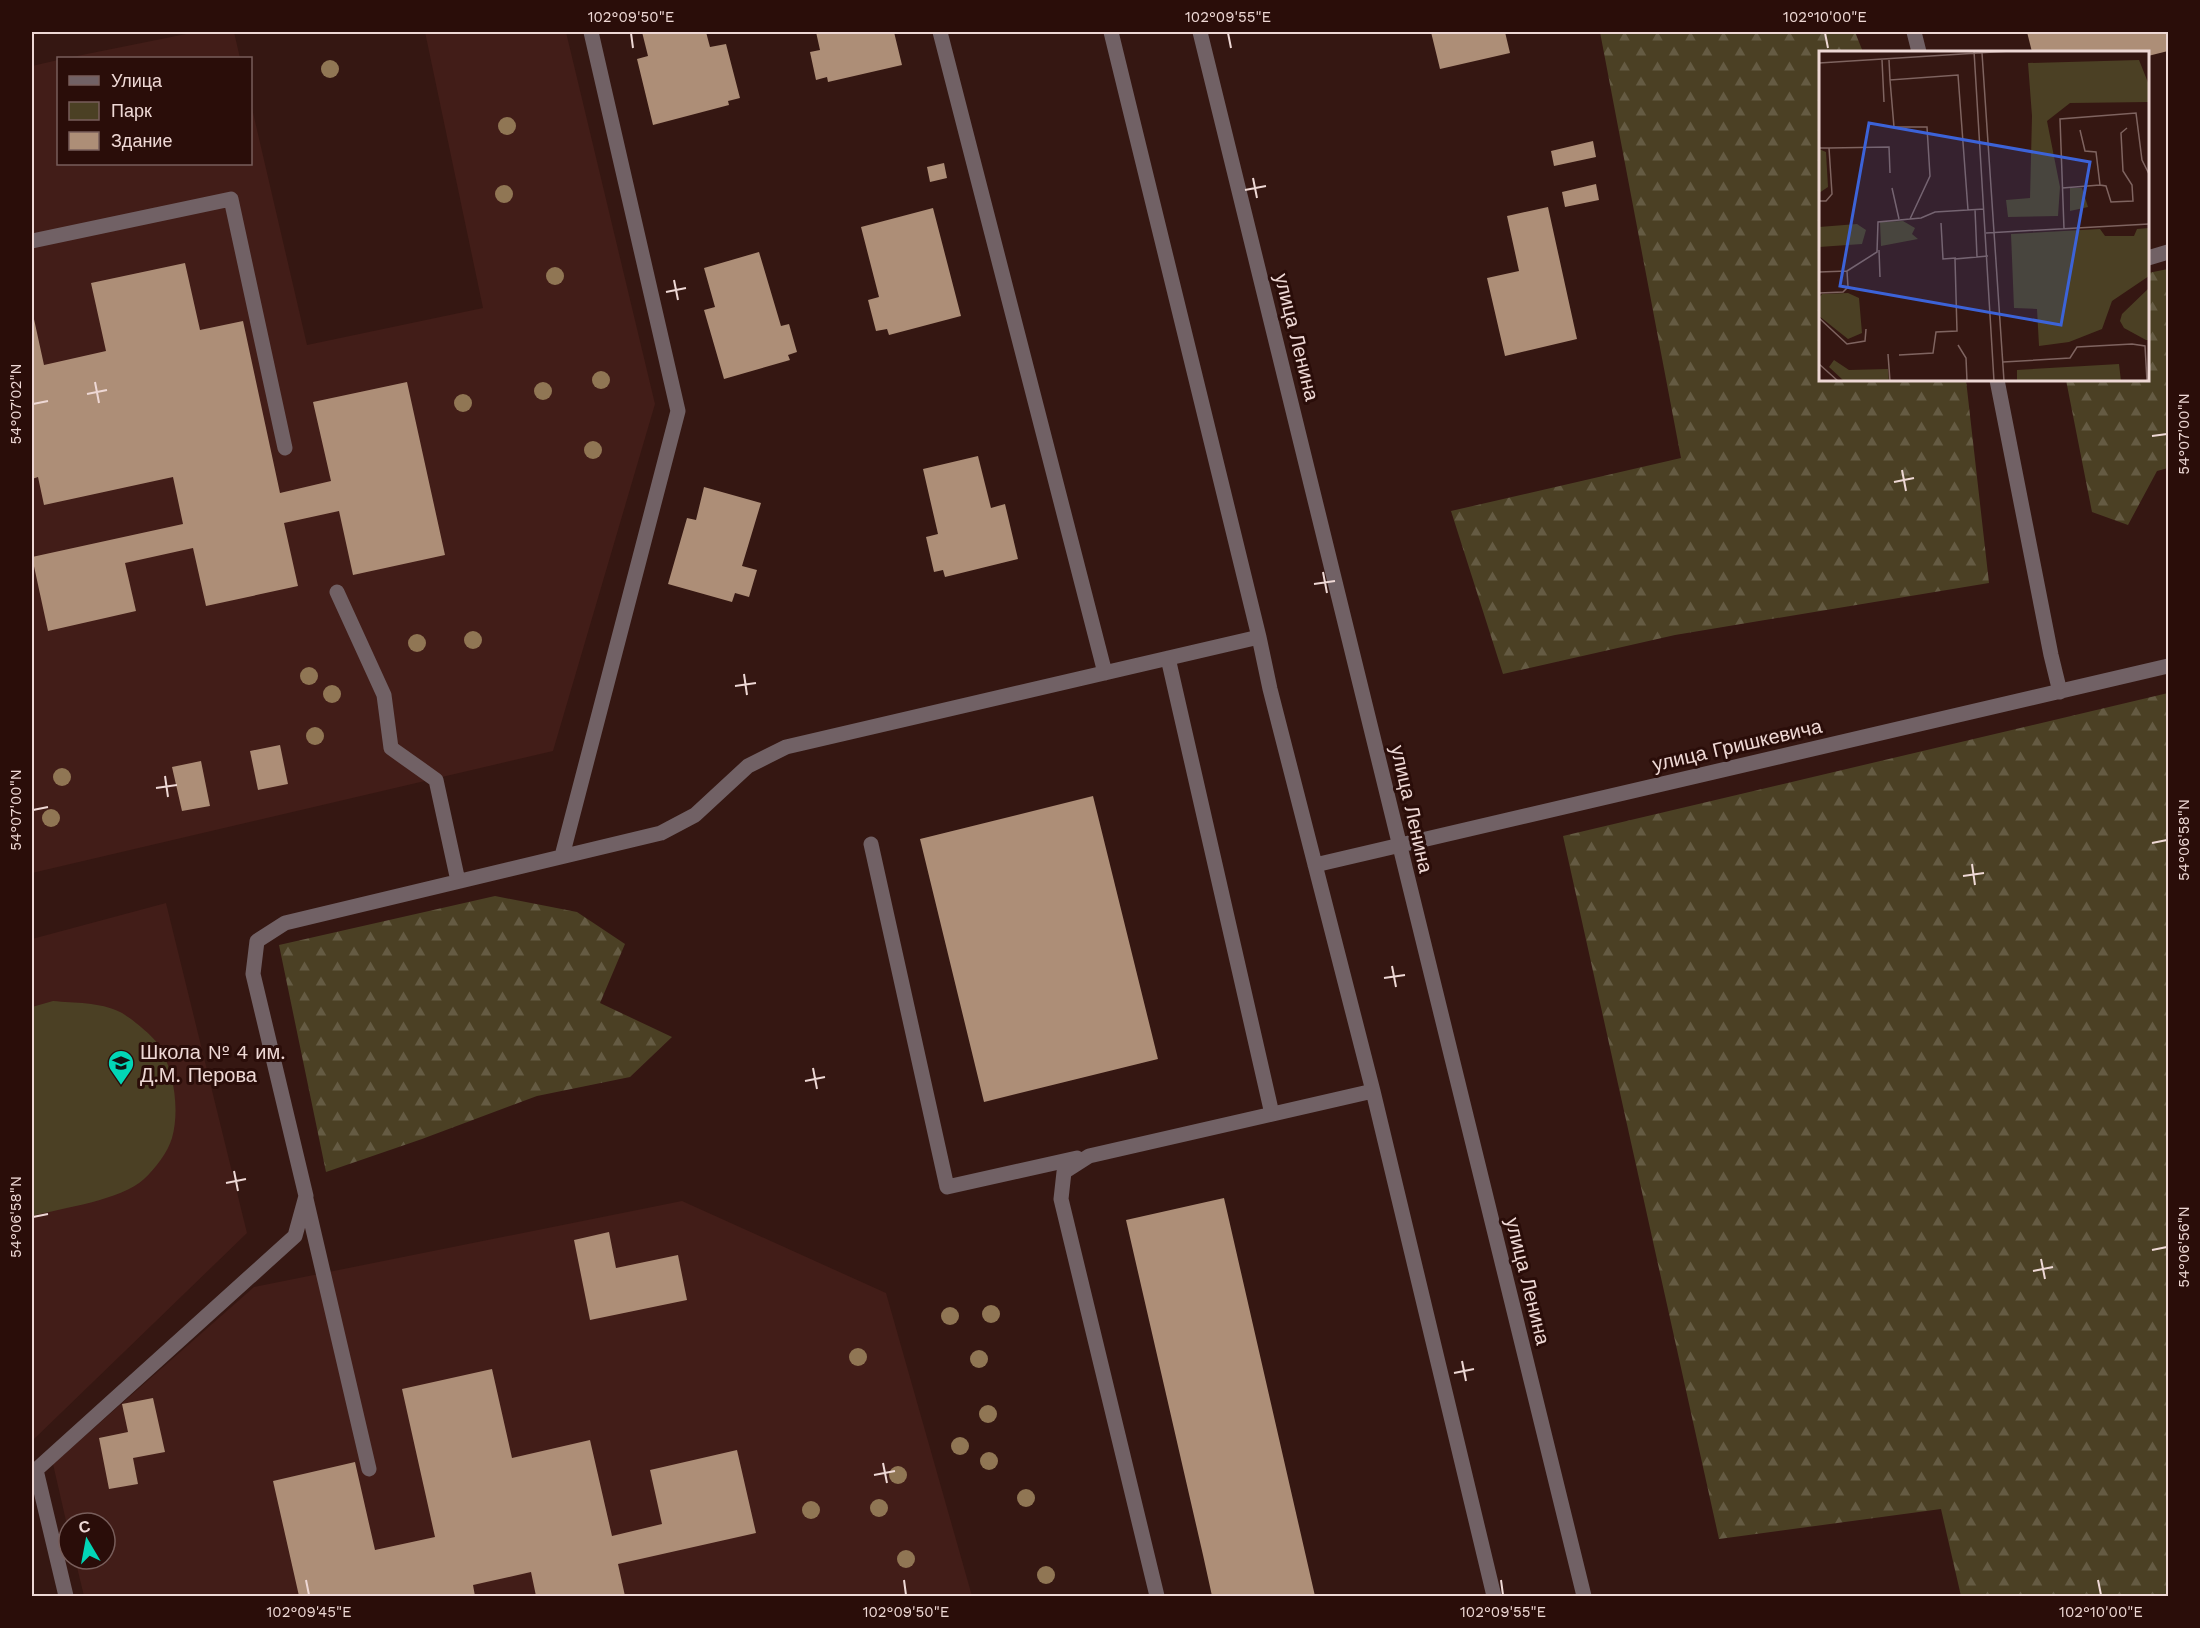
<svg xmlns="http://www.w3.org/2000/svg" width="2200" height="1628" viewBox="0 0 2200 1628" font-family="'Work Sans',sans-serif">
<defs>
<pattern id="forest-firs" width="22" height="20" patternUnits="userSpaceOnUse" patternTransform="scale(1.5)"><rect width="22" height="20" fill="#4b4024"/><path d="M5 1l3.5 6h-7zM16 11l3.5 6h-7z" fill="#655b43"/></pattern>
</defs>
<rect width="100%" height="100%" fill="#351712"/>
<path fill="#421d18" d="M 196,32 L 234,32 L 240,58 L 67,58 Z
M 425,32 L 566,32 L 655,404 L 553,751 L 32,873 L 32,66 L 58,60 L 58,164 L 250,164 L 251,104 L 307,345 L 483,308 Z
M 166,903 L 247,1233 L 32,1441 L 32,939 Z
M 682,1201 L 886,1293 L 972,1596 L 84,1596 L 75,1559 L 105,1559 L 105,1523 L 69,1523 L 69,1534 L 53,1464 L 254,1287 Z"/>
<path fill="url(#forest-firs)" d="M 1600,32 L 1855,32 L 1863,52 L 1820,52 L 1820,380 L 1966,380 L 1989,583 L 1675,635 L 1503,674 L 1451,511 L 1681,458 Z
M 2168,269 L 2168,468 L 2157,471 L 2128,525 L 2092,512 L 2066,380 L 2148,380 L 2148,273 Z
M 2168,693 L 2168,1596 L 1961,1596 L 1941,1509 L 1719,1539 L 1563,836 Z
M 495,896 L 577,912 L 625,944 L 600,1003 L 672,1037 L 630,1077 L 537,1096 L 422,1139 L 326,1172 L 279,945 Z"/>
<path fill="#4b4024" d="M 53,1001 C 74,1003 100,1002 120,1012 C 130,1017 153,1036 158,1044 C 174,1070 180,1109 172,1138 C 168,1152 155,1169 144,1179 C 122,1200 62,1208 32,1216 L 32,1007 Z"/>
<path fill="#ad8e77" d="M 642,32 L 706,32 L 710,47 L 726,44 L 740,98 L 728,101 L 729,105 L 653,125 L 637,59 L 648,56 Z
M 816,32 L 894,32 L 902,65 L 828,82 L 827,77 L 816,80 L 810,52 L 820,50 Z
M 1431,32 L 1505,32 L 1510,53 L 1440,69 Z
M 2027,32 L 2168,32 L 2168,51 L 2148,56 L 2148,52 L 2032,52 Z
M 1593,141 L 1596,157 L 1554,166 L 1551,151 Z
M 944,163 L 947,178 L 930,182 L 927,167 Z
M 1596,184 L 1599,200 L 1565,207 L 1562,192 Z
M 1548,207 L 1577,339 L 1505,356 L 1487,278 L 1519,271 L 1507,216 Z
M 933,208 L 961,316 L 889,335 L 887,329 L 876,331 L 868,300 L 879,297 L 861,227 Z
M 759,252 L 781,326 L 789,324 L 797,352 L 788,355 L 790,360 L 724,379 L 704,310 L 715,307 L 704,268 Z
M 185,263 L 200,330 L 243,321 L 280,493 L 331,481 L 313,402 L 407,382 L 445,555 L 353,575 L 339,511 L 284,523 L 298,586 L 206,606 L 193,548 L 125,563 L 136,611 L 48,631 L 32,557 L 183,524 L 173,477 L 44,505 L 38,477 L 32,479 L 32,310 L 44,365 L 106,351 L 91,283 Z
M 978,456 L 991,508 L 1005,504 L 1018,559 L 945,577 L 943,570 L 934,572 L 926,537 L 938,534 L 923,469 Z
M 704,487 L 761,503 L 742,566 L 757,570 L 749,597 L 735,593 L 732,602 L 668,584 L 687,518 L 696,520 Z
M 280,745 L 288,784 L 258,790 L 250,751 Z
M 201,761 L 210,806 L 182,811 L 172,767 Z
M 1093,796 L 1158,1059 L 984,1102 L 920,839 Z
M 1224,1198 L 1315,1596 L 1212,1596 L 1203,1555 L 1126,1220 Z
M 609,1232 L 616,1268 L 678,1255 L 687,1300 L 590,1320 L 574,1240 Z
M 492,1369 L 512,1458 L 590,1440 L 612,1536 L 662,1524 L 650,1470 L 737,1450 L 756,1533 L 618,1564 L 625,1596 L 536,1596 L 531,1572 L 473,1585 L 475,1596 L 299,1596 L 273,1481 L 355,1462 L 375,1550 L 435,1537 L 402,1389 Z
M 153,1398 L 165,1452 L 133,1458 L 138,1484 L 109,1489 L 99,1438 L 128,1432 L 122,1404 Z"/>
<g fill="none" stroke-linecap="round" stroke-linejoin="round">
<path stroke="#716165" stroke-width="15" d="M 940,32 L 1105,673
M 1111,32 L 1259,637 L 1270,689 L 1373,1091 L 1494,1596
M 1200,32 C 1329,553 1455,1075 1584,1596
M 1914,32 L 1919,52
M 32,241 L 231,199 L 285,448
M 2148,258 L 2168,252
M 1997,380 L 2051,655 L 2060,692
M 337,592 L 384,695 L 391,748 L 436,780 L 458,881
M 1168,658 L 1272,1114
M 871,844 L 947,1187 L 1077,1158
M 562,856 L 678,411 L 591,32
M 1315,865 L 2168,666
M 306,1199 L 369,1469
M 36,1470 L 295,1236 L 306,1196 L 253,974 L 257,941 L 285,923 L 661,833 L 695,815 L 748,766 L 786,747 L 1259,637
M 32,1471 L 36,1470 L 66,1596
M 1157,1596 L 1061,1199 L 1064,1172 L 1089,1156 L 1373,1091"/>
</g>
<g fill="#907654">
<circle cx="330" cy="69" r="9"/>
<circle cx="507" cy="126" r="9"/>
<circle cx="504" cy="194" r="9"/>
<circle cx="555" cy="276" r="9"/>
<circle cx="601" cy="380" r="9"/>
<circle cx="543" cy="391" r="9"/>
<circle cx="463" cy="403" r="9"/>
<circle cx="593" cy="450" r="9"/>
<circle cx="473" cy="640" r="9"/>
<circle cx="417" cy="643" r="9"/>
<circle cx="309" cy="676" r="9"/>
<circle cx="332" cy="694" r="9"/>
<circle cx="315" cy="736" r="9"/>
<circle cx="62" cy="777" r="9"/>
<circle cx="51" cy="818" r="9"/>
<circle cx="991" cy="1314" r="9"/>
<circle cx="950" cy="1316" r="9"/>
<circle cx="858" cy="1357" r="9"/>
<circle cx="979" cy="1359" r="9"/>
<circle cx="988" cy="1414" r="9"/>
<circle cx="960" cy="1446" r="9"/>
<circle cx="989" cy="1461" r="9"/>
<circle cx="898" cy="1475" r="9"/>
<circle cx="1026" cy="1498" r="9"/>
<circle cx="879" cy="1508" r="9"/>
<circle cx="811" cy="1510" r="9"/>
<circle cx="906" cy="1559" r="9"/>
<circle cx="1046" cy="1575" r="9"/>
</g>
<path fill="none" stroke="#eed8d5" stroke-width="2" d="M 631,33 L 633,48M 1228,33 L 1231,48M 1825,33 L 1828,48M 1253,178 L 1257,198M 1245,190 L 1266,186M 674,280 L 678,300M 666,292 L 686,288M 95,382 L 99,403M 87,394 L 107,390M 33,404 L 48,401M 2152,436 L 2167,434M 1902,470 L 1906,491M 1894,482 L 1914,478M 1323,572 L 1327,593M 1314,584 L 1335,581M 744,674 L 747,695M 735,686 L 756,683M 165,776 L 168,797M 156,788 L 177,785M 33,810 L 48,807M 2152,843 L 2167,840M 1972,864 L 1975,885M 1963,876 L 1984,873M 1392,966 L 1396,987M 1384,978 L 1405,975M 813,1068 L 817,1089M 805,1081 L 825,1077M 234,1171 L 238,1191M 226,1183 L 246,1179M 33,1217 L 48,1214M 2152,1250 L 2167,1247M 2041,1259 L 2045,1279M 2033,1271 L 2053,1267M 1462,1361 L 1466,1381M 1454,1373 L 1474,1369M 883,1463 L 887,1483M 874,1475 L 895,1471M 306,1580 L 309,1595M 904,1580 L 906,1595M 1501,1580 L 1503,1595M 2098,1580 L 2101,1595"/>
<defs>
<g id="school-pin" transform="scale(1.35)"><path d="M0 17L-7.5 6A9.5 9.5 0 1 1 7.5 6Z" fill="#02d5b6" stroke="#2a0d09"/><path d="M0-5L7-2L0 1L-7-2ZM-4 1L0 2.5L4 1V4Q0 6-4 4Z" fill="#111"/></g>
</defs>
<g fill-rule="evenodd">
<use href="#school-pin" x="121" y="1063"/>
</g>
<g text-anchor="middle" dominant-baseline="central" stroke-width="6" stroke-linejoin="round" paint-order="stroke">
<g font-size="20" fill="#eed8d5" stroke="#2a0d09">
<text transform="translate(1297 337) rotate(76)">улица Ленина</text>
<text transform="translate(1737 745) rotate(-13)">улица Гришкевича</text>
<text transform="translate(1412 809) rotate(77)">улица Ленина</text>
<text transform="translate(1528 1281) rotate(76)">улица Ленина</text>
</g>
<g font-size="20" fill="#eed8d5" stroke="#2a0d09" text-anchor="start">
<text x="140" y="1052">Школа № 4 им.<tspan x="140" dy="23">Д.М. Перова</tspan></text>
</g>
</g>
<g transform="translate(1819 51)">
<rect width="330" height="330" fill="#351712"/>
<path d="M 320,9 L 330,34 L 330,51 L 251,52 L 228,70 L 241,136 L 239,165 L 189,166 L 187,149 L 211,147 L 213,65 L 209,12 ZM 0,98 L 7,101 L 9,136 L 0,142 ZM 251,137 L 263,137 L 269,156 L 251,160 ZM 84,170 L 96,177 L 93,183 L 99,188 L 62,195 L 61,171 ZM 330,177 L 330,225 L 293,250 L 283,278 L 250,291 L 220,295 L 218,258 L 195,257 L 192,183 L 281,178 L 286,185 L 315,185 L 318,178 ZM 330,237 L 330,289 L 327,289 L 305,277 L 301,270 L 303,263 ZM 29,242 L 40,247 L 43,282 L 29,288 L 0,265 L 0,247 L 3,243 ZM 300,313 L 302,330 L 198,330 L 198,319 Z" fill="#4b4024"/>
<path d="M 38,173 L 47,179 L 43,193 L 0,196 L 0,176 ZM 15,309 L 30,319 L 69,318 L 70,330 L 25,330 L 10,316 Z" fill="#4b4024"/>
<path fill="none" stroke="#7f6460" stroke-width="1.5" d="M 155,0 L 175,330M 163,2 L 185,330M 63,9 L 65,51M 70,9 L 71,29 L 139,24 L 149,159M 0,12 L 191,0M 71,29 L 75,76 L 108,76 L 111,125 L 91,168M 261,79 L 266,100 L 277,101 L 281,134 L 287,135 L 292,151 L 314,150 L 313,134 L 304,120 L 302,82 L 308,77M 0,97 L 10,97 L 13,143 L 7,150 L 0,150M 10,97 L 70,96 L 71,122M 73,137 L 80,168M 243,137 L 281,134M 156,158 L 158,206M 122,172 L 124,208 L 137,207M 245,178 L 241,68 L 317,62 L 323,109 L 330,123M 167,182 L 330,173M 60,199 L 61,226M 28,220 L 58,201 L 59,171 L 102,167 L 116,161 L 165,158M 0,221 L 28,220 L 29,236 L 24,241 L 0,242M 0,267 L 28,293 L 46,290 L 47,278M 139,294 L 147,307 L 148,330M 69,303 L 71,330M 80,304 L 114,302 L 117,281 L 138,280 L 136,208 L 169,205M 184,311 L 251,307 L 258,296 L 313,293 L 326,295 L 328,330M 0,313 L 19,330"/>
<path fill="#3c63d8" fill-opacity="0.15" stroke="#3c63d8" stroke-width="3" d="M 50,72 L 271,111 L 242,274 L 21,235 Z"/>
<rect width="330" height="330" fill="none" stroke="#eed8d5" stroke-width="3"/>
</g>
<rect width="2200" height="1628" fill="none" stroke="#2a0d09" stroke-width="66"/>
<rect x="57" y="57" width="195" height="108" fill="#2a0d09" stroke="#785e5b" stroke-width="1.5"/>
<rect x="69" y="76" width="30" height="9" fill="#716165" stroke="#785e5b" stroke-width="1.5"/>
<text x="111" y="87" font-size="18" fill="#eed8d5">Улица</text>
<rect x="69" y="102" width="30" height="18" fill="#4b4024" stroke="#785e5b" stroke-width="1.5"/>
<text x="111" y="117" font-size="18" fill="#eed8d5">Парк</text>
<rect x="69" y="132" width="30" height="18" fill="#ad8e77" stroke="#785e5b" stroke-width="1.5"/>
<text x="111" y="147" font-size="18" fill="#eed8d5">Здание</text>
<g transform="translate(87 1541) rotate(350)"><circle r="28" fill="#2a0d09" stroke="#785e5b" stroke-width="1.5"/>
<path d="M0-4.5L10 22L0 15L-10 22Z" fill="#02d5b6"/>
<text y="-9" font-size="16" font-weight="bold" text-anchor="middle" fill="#eed8d5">С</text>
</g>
<rect x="33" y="33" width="2134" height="1562" fill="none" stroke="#eed8d5" stroke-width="2"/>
<g font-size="15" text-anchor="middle" fill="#eed8d5">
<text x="631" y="22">102°09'50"E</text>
<text x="1228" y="22">102°09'55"E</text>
<text x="1825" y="22">102°10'00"E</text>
<text transform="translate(16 404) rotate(-90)" y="5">54°07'02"N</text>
<text transform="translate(2184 434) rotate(-90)" y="5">54°07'00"N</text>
<text transform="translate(16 810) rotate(-90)" y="5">54°07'00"N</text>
<text transform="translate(2184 840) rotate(-90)" y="5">54°06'58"N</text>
<text transform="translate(16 1217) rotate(-90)" y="5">54°06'58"N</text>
<text transform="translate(2184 1247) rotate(-90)" y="5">54°06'56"N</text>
<text x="309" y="1617">102°09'45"E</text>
<text x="906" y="1617">102°09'50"E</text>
<text x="1503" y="1617">102°09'55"E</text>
<text x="2101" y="1617">102°10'00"E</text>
</g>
</svg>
